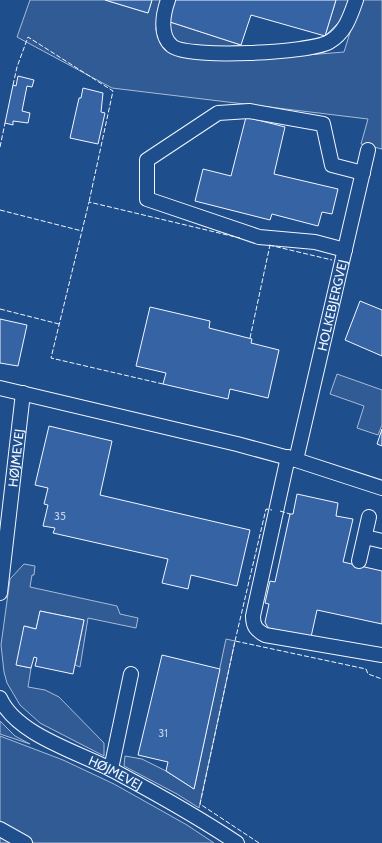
<svg xmlns="http://www.w3.org/2000/svg" width="382" height="843" viewBox="0 0 382 843" font-family="Cabin,sans-serif">
<rect width="100%" height="100%" fill="#1f4e8c"/>
<path fill="#305b95" stroke="#a8bbd7" d="M 30,0 L 105,0 L 148,13 L 152,0 L 162,0 L 156,30 L 170,51 L 261,55 L 307,55 L 344,52 L 360,0 L 382,0 L 382,149 L 361,144 L 368,119 L 112,88 L 17,37 Z
M 336,0 L 352,0 L 348,13 L 325,36 Z
M 167,21 L 241,45 L 210,49 L 196,49 L 172,39 Z
M 337,374 L 382,390 L 382,425 L 378,435 L 357,428 L 364,406 L 330,394 Z
M 24,564 L 35,566 L 34,575 L 32,575 L 30,587 L 117,606 L 120,614 L 138,618 L 136,628 L 88,618 L 80,667 L 75,665 L 84,620 L 40,611 L 36,629 L 25,626 L 17,665 L 31,668 L 28,687 L 45,690 L 59,697 L 104,743 L 104,756 L 40,723 L 20,705 L 7,683 L 4,672 L 1,645 L 10,579 Z
M 226,639 L 235,641 L 199,808 L 177,794 L 124,766 L 125,756 L 142,759 L 166,771 L 194,789 Z
M 0,721 L 15,736 L 30,744 L 0,734 Z
M 0,736 L 63,760 L 114,784 L 187,825 L 214,843 L 0,843 Z"/>
<path fill="#3563a3" stroke="#f2f6ff" d="M 105,0 L 152,0 L 148,13 Z
M 174,0 L 336,0 L 325,36 L 251,15 L 241,45 L 167,21 Z
M 18,76 L 34,80 L 32,87 L 27,86 L 22,111 L 30,113 L 28,123 L 13,121 L 13,125 L 5,123 L 13,85 L 16,86 Z
M 83,88 L 103,93 L 101,112 L 105,113 L 98,144 L 70,138 L 79,98 L 81,98 Z
M 246,117 L 285,127 L 274,174 L 338,189 L 332,214 L 322,212 L 318,226 L 272,214 L 270,220 L 195,201 L 203,169 L 231,176 Z
M 360,301 L 382,310 L 382,356 L 345,340 Z
M 150,307 L 210,321 L 209,328 L 252,339 L 251,343 L 279,350 L 268,398 L 230,389 L 228,399 L 163,384 L 166,373 L 136,366 Z
M 0,319 L 27,325 L 18,366 L 0,363 Z
M 49,426 L 112,441 L 100,495 L 250,530 L 237,586 L 191,575 L 188,589 L 162,583 L 168,559 L 53,533 L 55,528 L 43,526 L 48,505 L 44,504 L 48,488 L 35,485 Z
M 382,429 L 382,446 L 377,444 Z
M 297,494 L 338,503 L 336,516 L 353,519 L 343,562 L 382,571 L 382,624 L 317,610 L 311,637 L 268,628 L 265,622 L 269,604 L 265,603 L 270,581 L 275,582 L 290,514 L 293,514 Z
M 40,611 L 84,620 L 73,674 L 35,666 L 37,658 L 34,657 L 31,668 L 16,665 L 24,626 L 36,629 Z
M 162,655 L 220,669 L 194,789 L 166,771 L 168,762 L 138,755 Z"/>
<g fill="none" stroke-linecap="round" stroke-linejoin="round">
<g stroke="#f2f6ff" stroke-width="16">
<g id="minor">
<path d="M 168,0 C 163,14 159,35 172,46 C 188,59 310,53 329,42 C 345,33 350,17 356,0"/>
<path d="M 345,250 L 315,242 L 259,237 L 147,199 L 147,160 L 218,113 L 249,111 L 323,124 L 332,165 L 363,173"/>
<path d="M 0,388 L 237,444 L 296,460 L 382,488"/>
<path d="M 288,457 L 253,616 C 253,626 256,630 265,635 L 382,655"/>
<path id="s1" d="M 296,460 L 368,150"/>
<path d="M 365,537 L 382,541"/>
<path d="M 359,561 L 369,517"/>
<path id="s2" d="M 0,593 L 23,393"/>
<path id="s3" d="M 0,698 C 17,736 82,753 116,772 C 157,794 198,817 237,843"/>
<path d="M 111,769 L 131,674"/>
<path d="M 0,829 L 25,843"/>
</g>
</g>
<use href="#minor" stroke="#1f4e8c" stroke-width="14"/>
<path stroke="#f2f6ff" stroke-width="1" stroke-dasharray="5 2" stroke-linecap="butt" d="M 13,85 L 17,67 L 28,37 L 113,91 L 89,202
M 0,147 L 5,123
M 0,210 L 82,231
M 269,245 L 332,260
M 0,309 L 59,324
M 250,338 L 270,245
M 163,384 L 51,358 L 89,202 L 240,238
M 280,511 L 290,514
M 235,641 L 266,509 L 272,510
M 259,843 L 200,804 L 235,641 L 366,669 L 368,674 L 382,679"/>
</g>
<g text-anchor="middle" dominant-baseline="central" stroke-width="3" stroke-linejoin="round" paint-order="stroke">
<g font-size="11" fill="#c3d1e8">
<text x="60" y="516">35</text>
<text x="163" y="733">31</text>
</g>
<g font-size="13" fill="#f2f6ff" stroke="#1f4e8c">
<text stroke="none"><textPath href="#s1" startOffset="159">HOLKEBJERGVEJ</textPath></text>
<text stroke="none"><textPath href="#s2" startOffset="136">HØJMEVEJ</textPath></text>
<text stroke="none"><textPath href="#s3" startOffset="140">HØJMEVEJ</textPath></text>
</g>
</g>
</svg>
